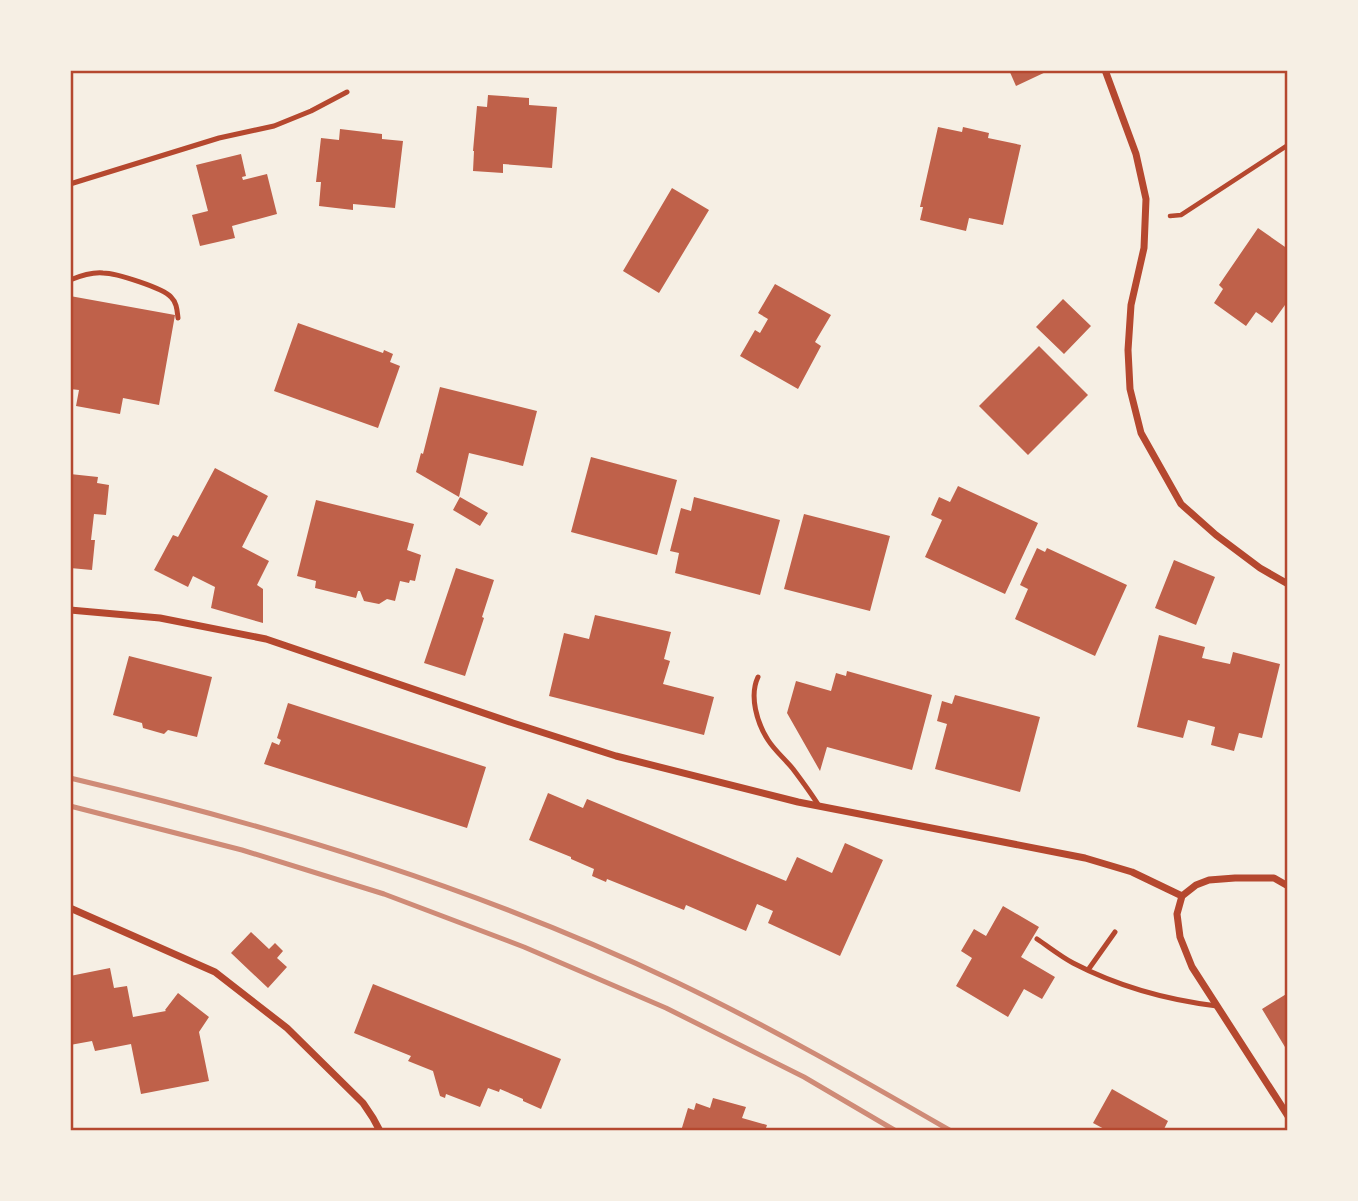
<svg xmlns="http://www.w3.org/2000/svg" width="1358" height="1201" viewBox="0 0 1358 1201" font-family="Raleway,sans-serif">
<rect width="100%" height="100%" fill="#f6efe4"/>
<path fill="#bf614a" d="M 1009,70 L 1050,70 L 1016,86 Z
M 488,95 L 529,98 L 529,105 L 557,107 L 552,168 L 503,164 L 503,173 L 473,171 L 474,151 L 473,151 L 477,106 L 487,107 Z
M 938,127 L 962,132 L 963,127 L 989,133 L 988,138 L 1021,145 L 1003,225 L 969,218 L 966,231 L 920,220 L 923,207 L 920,207 Z
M 340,129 L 382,134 L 382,139 L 403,141 L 395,208 L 353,204 L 353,210 L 319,206 L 321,182 L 316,182 L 321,138 L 339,140 Z
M 241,154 L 246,176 L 242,177 L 243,180 L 267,174 L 277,214 L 232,226 L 235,238 L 200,246 L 192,215 L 208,211 L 196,165 Z
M 672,188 L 709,210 L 659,293 L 623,271 Z
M 1258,228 L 1288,249 L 1288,307 L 1285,305 L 1272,323 L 1256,312 L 1246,326 L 1214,303 L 1223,289 L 1219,285 Z
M 775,284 L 831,315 L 815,342 L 821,346 L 798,389 L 740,356 L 755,330 L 760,333 L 768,319 L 758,313 Z
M 70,296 L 175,315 L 159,405 L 123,398 L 120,414 L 76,406 L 79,390 L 70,389 Z
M 1063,299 L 1091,326 L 1064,354 L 1036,327 Z
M 298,323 L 383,353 L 384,350 L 393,354 L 390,362 L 400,366 L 378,428 L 274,391 Z
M 1039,346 L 1088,395 L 1028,455 L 979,406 Z
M 440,387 L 537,411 L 523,466 L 469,453 L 459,497 L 416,472 L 421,453 L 423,454 Z
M 591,457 L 677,480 L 657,555 L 571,532 Z
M 215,468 L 268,496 L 242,547 L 269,561 L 257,585 L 263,589 L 263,623 L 211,608 L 215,587 L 193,576 L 188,587 L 154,570 L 173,535 L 178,537 Z
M 70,474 L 98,477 L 97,483 L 109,485 L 106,515 L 94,514 L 91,540 L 95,540 L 92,570 L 70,568 Z
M 958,486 L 1038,523 L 1005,594 L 925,557 L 942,520 L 931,515 L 939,497 L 950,502 Z
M 460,497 L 488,513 L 480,526 L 453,510 Z
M 694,497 L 780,520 L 760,595 L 675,573 L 679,553 L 670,551 L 681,508 L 691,511 Z
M 316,500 L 414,524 L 407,550 L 421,555 L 415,581 L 410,580 L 409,583 L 400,581 L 395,601 L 387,599 L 379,604 L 364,601 L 360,591 L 358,591 L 356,598 L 315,588 L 316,581 L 297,576 Z
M 804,514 L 890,536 L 870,611 L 784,589 Z
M 1037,548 L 1045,552 L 1047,548 L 1127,585 L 1095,656 L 1015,619 L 1028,589 L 1020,585 Z
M 1174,560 L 1215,577 L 1196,625 L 1155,608 Z
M 456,568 L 494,580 L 482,617 L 484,618 L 465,676 L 424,663 Z
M 595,615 L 671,632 L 664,659 L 670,661 L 663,684 L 714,697 L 704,735 L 549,696 L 564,633 L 589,639 Z
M 1159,635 L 1205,647 L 1202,658 L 1230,664 L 1233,652 L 1280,664 L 1262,738 L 1239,733 L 1234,751 L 1211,745 L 1215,727 L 1188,720 L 1183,738 L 1137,727 Z
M 129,656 L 212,677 L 197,737 L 168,730 L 164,734 L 143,728 L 142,723 L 113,715 Z
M 847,671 L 932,695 L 912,770 L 827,747 L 820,771 L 787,713 L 796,681 L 831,691 L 836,673 L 846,676 Z
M 955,695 L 1040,717 L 1020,792 L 935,769 L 947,724 L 937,721 L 942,701 L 952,704 Z
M 288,703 L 486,767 L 467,828 L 264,764 L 272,742 L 279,745 L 281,740 L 277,738 Z
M 548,793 L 583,808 L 587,799 L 786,881 L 797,857 L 832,873 L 845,843 L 883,860 L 840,956 L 768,923 L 773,911 L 757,904 L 746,931 L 686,905 L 684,910 L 607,879 L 606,882 L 592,876 L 594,869 L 571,859 L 571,857 L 529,840 Z
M 1003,906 L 1039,927 L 1021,957 L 1055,977 L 1042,999 L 1024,989 L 1008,1017 L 956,986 L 972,958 L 961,951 L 974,929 L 986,936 Z
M 251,932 L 269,949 L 275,943 L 283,951 L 277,958 L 287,967 L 268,988 L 231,953 Z
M 110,968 L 114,988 L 127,986 L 133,1017 L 166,1011 L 165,1010 L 178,993 L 209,1017 L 199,1032 L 209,1081 L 141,1094 L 131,1044 L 95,1051 L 92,1041 L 70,1045 L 70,976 Z
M 373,984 L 561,1059 L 541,1109 L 523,1101 L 523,1099 L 500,1089 L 499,1092 L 488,1088 L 480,1107 L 446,1094 L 445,1098 L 440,1096 L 433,1071 L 408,1061 L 411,1056 L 354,1033 Z
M 1288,993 L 1288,1052 L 1262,1009 Z
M 1112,1089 L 1168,1121 L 1163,1131 L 1108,1131 L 1093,1123 Z
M 713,1098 L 746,1107 L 742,1118 L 767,1125 L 765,1131 L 681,1131 L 688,1108 L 694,1110 L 696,1103 L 710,1108 Z"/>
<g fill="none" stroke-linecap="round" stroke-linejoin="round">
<path stroke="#b5482f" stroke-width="4.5" d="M 1170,216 L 1181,215 L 1288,145"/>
<path stroke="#b5482f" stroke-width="5" d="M 70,184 L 219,138 L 274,126 L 311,111 L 347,92
M 70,280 C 80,276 92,272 103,273 C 116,273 163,288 171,297 C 177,303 177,310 178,318
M 758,677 C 749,696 757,723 768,740 C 775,751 785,759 793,769 C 802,781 811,793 819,806
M 1037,939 C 1049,947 1060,956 1073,963 C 1117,986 1168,1000 1217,1006
M 1088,970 L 1115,932"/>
<path stroke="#b5482f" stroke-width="7" d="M 1105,70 L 1136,154 L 1146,199 L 1144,248 L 1131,305 L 1128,350 L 1130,389 L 1141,433 L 1181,504 L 1216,535 L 1260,568 L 1288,584
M 70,610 L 160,618 L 266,639 L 513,723 L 616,756 L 798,802 L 1085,858 L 1132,872 L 1182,896
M 1288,886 L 1274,878 L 1235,878 L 1209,880 L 1196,885 L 1182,896 L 1177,914 L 1180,937 L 1192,967 L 1288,1116
M 70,908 L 215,972 L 287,1028 L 363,1103 L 373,1118 L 380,1131"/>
<path stroke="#cf8b77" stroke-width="5" d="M 70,778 C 278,827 483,890 676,982 C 770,1027 861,1079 951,1131
M 70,806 L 242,850 L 384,894 L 524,947 L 666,1008 L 804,1077 L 896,1131"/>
</g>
<rect width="1358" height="1201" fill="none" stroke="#f6efe4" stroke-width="144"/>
<rect x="72" y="72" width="1214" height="1057" fill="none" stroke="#b5482f" stroke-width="2.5"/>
</svg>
